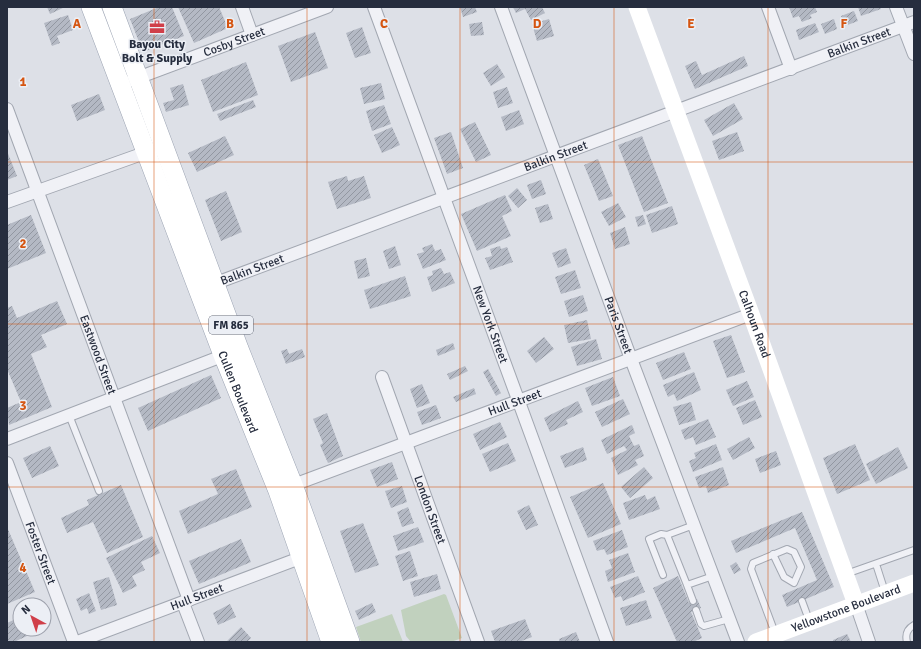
<svg xmlns="http://www.w3.org/2000/svg" width="921" height="649" viewBox="0 0 921 649" font-family="Signika,sans-serif">
<defs>
<pattern id="building-hatch" width="6" height="6" patternUnits="userSpaceOnUse"><rect width="6" height="6" fill="#b4b9c4"/><path d="M-1 1l2-2M0 6l6-6M5 7l2-2" fill="none" stroke="#9297a1"/></pattern>
</defs>
<rect width="100%" height="100%" fill="#dde0e7"/>
<path fill="#c1d1be" d="M 444,594 L 446,595 L 462,638 L 451,642 L 411,642 L 406,636 L 401,610 Z
M 392,614 L 403,642 L 361,642 L 356,627 Z"/>
<path fill="url(#building-hatch)" d="M 47,7 L 65,7 L 50,14 Z
M 159,7 L 172,7 L 184,36 L 143,52 L 130,19 Z
M 178,7 L 219,7 L 228,28 L 194,43 Z
M 460,7 L 475,7 L 477,12 L 463,17 Z
M 513,7 L 542,7 L 545,13 L 531,20 L 525,9 L 516,13 Z
M 789,7 L 815,7 L 817,12 L 810,15 L 812,18 L 802,22 L 799,16 L 793,18 Z
M 858,7 L 880,7 L 881,9 L 861,16 Z
M 854,11 L 858,21 L 845,26 L 841,16 Z
M 68,15 L 73,30 L 57,36 L 60,43 L 52,46 L 44,23 Z
M 549,19 L 554,36 L 537,41 L 532,24 Z
M 834,19 L 837,29 L 825,34 L 821,24 Z
M 482,22 L 484,35 L 471,36 L 469,24 Z
M 815,23 L 819,32 L 799,40 L 796,30 Z
M 362,27 L 371,53 L 355,58 L 346,33 Z
M 315,32 L 328,68 L 291,82 L 278,46 Z
M 744,56 L 748,66 L 695,89 L 685,66 L 696,61 L 702,75 Z
M 246,62 L 258,95 L 213,112 L 201,80 Z
M 497,64 L 505,77 L 491,86 L 483,73 Z
M 381,83 L 385,99 L 364,104 L 360,88 Z
M 183,84 L 189,105 L 166,112 L 163,103 L 174,100 L 170,88 Z
M 507,87 L 513,103 L 498,108 L 493,92 Z
M 99,94 L 105,110 L 77,121 L 71,105 Z
M 253,100 L 256,107 L 220,121 L 217,114 Z
M 734,103 L 743,119 L 713,136 L 704,120 Z
M 384,105 L 391,124 L 372,131 L 366,111 Z
M 519,110 L 524,124 L 506,131 L 501,117 Z
M 475,122 L 491,155 L 476,162 L 460,129 Z
M 392,127 L 400,145 L 382,153 L 374,135 Z
M 451,132 L 463,168 L 447,174 L 434,138 Z
M 737,132 L 744,151 L 719,160 L 712,141 Z
M 225,136 L 234,155 L 197,172 L 188,153 Z
M 642,136 L 668,203 L 644,212 L 618,145 Z
M 7,151 L 17,176 L 7,180 Z
M 598,159 L 613,196 L 599,201 L 584,165 Z
M 347,176 L 348,181 L 364,176 L 371,198 L 337,209 L 328,182 Z
M 541,180 L 546,194 L 532,199 L 527,185 Z
M 517,188 L 527,200 L 518,208 L 508,196 Z
M 226,191 L 242,232 L 221,241 L 205,200 Z
M 505,195 L 512,211 L 502,216 L 511,236 L 477,251 L 461,214 Z
M 618,203 L 626,217 L 609,226 L 601,212 Z
M 548,204 L 553,219 L 540,223 L 535,208 Z
M 672,206 L 678,224 L 652,233 L 646,215 Z
M 31,215 L 46,253 L 7,269 L 7,225 Z
M 643,215 L 646,224 L 638,227 L 635,217 Z
M 625,227 L 630,244 L 615,249 L 610,233 Z
M 432,244 L 435,251 L 441,249 L 446,260 L 423,269 L 417,254 L 424,252 L 422,248 Z
M 395,246 L 401,265 L 389,269 L 383,251 Z
M 500,246 L 501,249 L 507,247 L 513,262 L 490,270 L 485,258 L 492,256 L 490,249 Z
M 566,248 L 571,263 L 558,268 L 552,253 Z
M 366,258 L 370,276 L 358,279 L 354,261 Z
M 441,268 L 444,274 L 450,272 L 455,283 L 432,292 L 427,277 L 433,275 L 432,271 Z
M 575,270 L 581,288 L 561,294 L 555,277 Z
M 405,276 L 411,296 L 370,309 L 364,290 Z
M 583,295 L 588,311 L 569,317 L 564,301 Z
M 57,301 L 67,324 L 41,335 L 47,347 L 31,354 L 52,407 L 9,425 L 7,408 L 21,402 L 7,369 L 7,308 L 12,306 L 17,318 Z
M 587,320 L 591,339 L 568,343 L 564,325 Z
M 731,335 L 745,372 L 727,378 L 713,341 Z
M 544,337 L 554,349 L 536,363 L 527,351 Z
M 596,339 L 602,359 L 577,366 L 571,347 Z
M 453,343 L 455,349 L 438,356 L 436,350 Z
M 287,349 L 289,354 L 302,349 L 305,357 L 286,364 L 281,351 Z
M 684,352 L 691,369 L 663,380 L 656,363 Z
M 465,366 L 468,371 L 450,380 L 447,374 Z
M 488,369 L 501,393 L 496,396 L 483,372 Z
M 694,372 L 701,390 L 677,401 L 674,394 L 668,397 L 663,385 Z
M 211,375 L 221,398 L 148,431 L 138,408 Z
M 613,377 L 620,396 L 592,406 L 585,388 Z
M 747,381 L 754,397 L 733,406 L 726,390 Z
M 422,384 L 430,403 L 417,408 L 410,389 Z
M 474,388 L 476,394 L 456,402 L 453,397 Z
M 623,399 L 630,414 L 602,427 L 595,412 Z
M 755,400 L 762,417 L 743,425 L 736,408 Z
M 578,401 L 583,412 L 566,420 L 568,424 L 550,432 L 544,418 Z
M 691,402 L 696,420 L 679,425 L 673,407 Z
M 436,405 L 441,418 L 422,425 L 417,412 Z
M 327,413 L 343,456 L 328,463 L 320,445 L 323,443 L 313,419 Z
M 708,419 L 716,437 L 696,445 L 693,437 L 685,440 L 681,430 Z
M 500,422 L 507,437 L 480,450 L 473,434 Z
M 632,425 L 635,433 L 629,436 L 634,446 L 639,444 L 644,456 L 635,460 L 638,465 L 618,475 L 611,458 L 627,450 L 624,446 L 607,454 L 601,440 Z
M 749,437 L 755,448 L 733,460 L 727,449 Z
M 508,443 L 516,461 L 490,472 L 482,454 Z
M 716,444 L 722,460 L 693,472 L 689,461 L 696,458 L 694,453 Z
M 855,444 L 870,480 L 837,494 L 823,458 Z
M 50,446 L 59,466 L 32,478 L 23,458 Z
M 583,447 L 587,460 L 565,468 L 560,456 Z
M 898,447 L 908,468 L 876,484 L 866,464 Z
M 776,451 L 781,465 L 760,473 L 755,459 Z
M 392,462 L 398,479 L 377,487 L 370,470 Z
M 644,467 L 653,478 L 630,498 L 621,487 Z
M 723,467 L 729,485 L 708,493 L 706,486 L 699,488 L 695,477 Z
M 236,469 L 252,507 L 188,534 L 179,511 L 218,494 L 211,479 Z
M 603,483 L 621,524 L 588,538 L 570,497 Z
M 121,485 L 143,537 L 107,553 L 93,522 L 67,533 L 61,518 L 89,505 L 87,500 Z
M 402,486 L 407,502 L 391,508 L 385,491 Z
M 645,495 L 647,500 L 655,496 L 660,509 L 629,520 L 623,503 Z
M 529,505 L 538,525 L 526,530 L 517,511 Z
M 408,507 L 414,523 L 402,527 L 397,512 Z
M 802,512 L 834,587 L 787,607 L 782,595 L 817,580 L 795,528 L 736,553 L 731,541 Z
M 363,523 L 379,565 L 355,573 L 340,531 Z
M 7,527 L 35,592 L 7,604 Z
M 418,527 L 424,542 L 398,551 L 393,536 Z
M 622,530 L 628,547 L 607,555 L 604,549 L 597,551 L 593,541 Z
M 152,536 L 160,553 L 141,562 L 145,570 L 132,576 L 137,586 L 123,593 L 106,558 Z
M 241,539 L 251,562 L 199,584 L 189,561 Z
M 410,551 L 418,576 L 403,581 L 395,556 Z
M 628,553 L 635,572 L 608,582 L 605,571 L 612,568 L 609,560 Z
M 736,562 L 741,570 L 734,574 L 730,566 Z
M 437,574 L 441,589 L 414,597 L 410,582 Z
M 638,576 L 645,592 L 623,601 L 621,596 L 615,598 L 610,587 Z
M 678,576 L 689,603 L 697,599 L 701,608 L 691,612 L 702,638 L 693,642 L 677,642 L 653,588 Z
M 109,577 L 117,605 L 101,610 L 93,582 Z
M 89,593 L 96,611 L 89,614 L 87,608 L 81,611 L 76,599 Z
M 646,600 L 652,618 L 626,626 L 620,608 Z
M 372,603 L 376,612 L 359,620 L 355,611 Z
M 230,604 L 236,617 L 218,625 L 213,613 Z
M 44,613 L 50,625 L 44,628 Z
M 20,617 L 20,629 L 42,629 L 14,642 L 7,642 L 7,623 Z
M 525,619 L 532,637 L 519,642 L 495,642 L 491,631 Z
M 241,627 L 251,638 L 247,642 L 226,642 Z
M 576,632 L 580,642 L 560,642 L 559,639 Z
M 847,634 L 851,642 L 833,642 L 833,640 Z"/>
<g fill="none" stroke-linecap="round" stroke-linejoin="round">
<g stroke="#a2a7b1" stroke-width="8">
<path id="lane" d="M 69,415 L 99,491
M 694,525 L 667,535 L 687,585 L 713,576
M 773,554 L 784,577 L 794,583 L 801,567 L 794,552 L 787,549 L 753,563 L 751,569 L 775,633
M 876,564 L 885,592
M 846,574 L 914,550
M 663,575 L 649,539 L 661,534 L 667,535
M 687,585 L 693,601
M 802,601 L 809,620
M 696,610 L 701,624 L 704,626 L 729,619
M 907,642 C 905,634 907,629 914,625"/>
</g>
<g stroke="#a2a7b1" stroke-width="14">
<g id="street">
<path d="M 242,7 L 252,35"/>
<path id="s1" d="M 374,7 L 607,642"/>
<path id="s2" d="M 501,7 L 631,359 L 738,642"/>
<path d="M 768,7 L 791,69"/>
<path d="M 896,7 L 914,54"/>
<path id="s3" d="M 132,80 L 327,7"/>
<path id="s4" d="M 7,109 L 189,600"/>
<path d="M 7,202 L 153,150"/>
<path id="s5" d="M 208,286 L 914,22"/>
<path id="s6" d="M 382,377 L 478,642"/>
<path d="M 7,439 L 230,353"/>
<path id="s7" d="M 7,463 L 74,642"/>
<path id="s8" d="M 288,487 L 751,314"/>
<path d="M 183,603 L 198,642"/>
<path d="M 856,604 L 869,642"/>
<path id="s9" d="M 77,642 L 308,555"/>
</g>
</g>
<g stroke="#9ca4b3" stroke-width="20">
<g id="primary">
<path id="s12" d="M 91,7 L 223,355 L 278,491 L 331,642"/>
<path d="M 112,7 L 239,349 L 293,485 L 350,642"/>
</g>
</g>
<use href="#lane" stroke="#f0f1f6" stroke-width="6"/>
<use href="#street" stroke="#f0f1f6" stroke-width="12"/>
<g stroke="#fff" stroke-width="17">
<path id="s10" d="M 637,7 L 751,314 L 856,604"/>
<path id="s11" d="M 756,642 L 914,583"/>
</g>
<use href="#primary" stroke="#fff" stroke-width="19"/>
</g>
<path fill="none" stroke="#d55511" stroke-width="1" stroke-opacity="0.55" d="M 154,7 L 154,642M 307,7 L 307,642M 460,7 L 460,642M 614,7 L 614,642M 768,7 L 768,642M 7,162 L 914,162M 7,324 L 914,324M 7,487 L 914,487"/>
<defs>
<g id="office-bare" transform="scale(1.2)"><path d="M-6-3h4V-5.5h4V-3h4V5H-6ZM-1-4.5V-3h2v-1.5ZM-6 0V1H6V0Z" fill="#d03f49" stroke="#eceff5" stroke-width="2.5" paint-order="stroke"/></g>
</defs>
<g fill-rule="evenodd">
<use href="#office-bare" x="157" y="27"/>
</g>
<g text-anchor="middle" dominant-baseline="central" stroke-width="3" stroke-linejoin="round" paint-order="stroke">
<rect fill="#eceff5" stroke="#616775" stroke-width="1" x="209" y="316" width="44" height="18" rx="3"/>
<g font-size="11" font-weight="bold" fill="#262d3e">
<text x="231" y="325">FM 865</text>
</g>
<g font-size="12" fill="#262d3e" stroke="#eceff5">
<text stroke="none"><textPath href="#s3" startOffset="109">Cosby Street</textPath></text>
<text stroke="none"><textPath href="#s5" startOffset="695">Balkin Street</textPath></text>
<text stroke="none"><textPath href="#s5" startOffset="371">Balkin Street</textPath></text>
<text stroke="none"><textPath href="#s5" startOffset="47">Balkin Street</textPath></text>
<text stroke="none"><textPath href="#s1" startOffset="338">New York Street</textPath></text>
<text stroke="none"><textPath href="#s10" startOffset="338">Calhoun Road</textPath></text>
<text stroke="none"><textPath href="#s2" startOffset="339">Paris Street</textPath></text>
<text stroke="none"><textPath href="#s4" startOffset="262">Eastwood Street</textPath></text>
<text stroke="none"><textPath href="#s12" startOffset="412">Cullen Boulevard</textPath></text>
<text stroke="none"><textPath href="#s8" startOffset="242">Hull Street</textPath></text>
<text stroke="none"><textPath href="#s6" startOffset="141">London Street</textPath></text>
<text stroke="none"><textPath href="#s7" startOffset="96">Foster Street</textPath></text>
<text stroke="none"><textPath href="#s9" startOffset="128">Hull Street</textPath></text>
<text stroke="none"><textPath href="#s11" startOffset="96">Yellowstone Boulevard</textPath></text>
</g>
<g font-size="12" font-weight="bold" fill="#262d3e" stroke="#eceff5">
<text x="157" y="44">Bayou City<tspan x="157" dy="14">Bolt &amp; Supply</tspan></text>
</g>
</g>
<g font-size="13" text-anchor="middle" font-weight="bold" fill="#d55511" stroke="#eceff5" stroke-width="3" stroke-linejoin="round" paint-order="stroke">
<text x="77" y="28">A</text>
<text x="230" y="28">B</text>
<text x="384" y="28">C</text>
<text x="537" y="28">D</text>
<text x="691" y="28">E</text>
<text x="844" y="28">F</text>
<text x="23" y="86">1</text>
<text x="23" y="248">2</text>
<text x="23" y="410">3</text>
<text x="23" y="572">4</text>
</g>
<rect width="921" height="649" fill="none" stroke="#262d3e" stroke-width="16"/>
<g transform="translate(32 617) rotate(320)"><circle r="19" fill="#eceff5" stroke="#9da1ac"/>
<path d="M0-3L7 15L0 10L-7 15Z" fill="#d03f49"/>
<text y="-6" font-size="11" font-weight="bold" text-anchor="middle" fill="#262d3e">N</text>
</g>
</svg>
